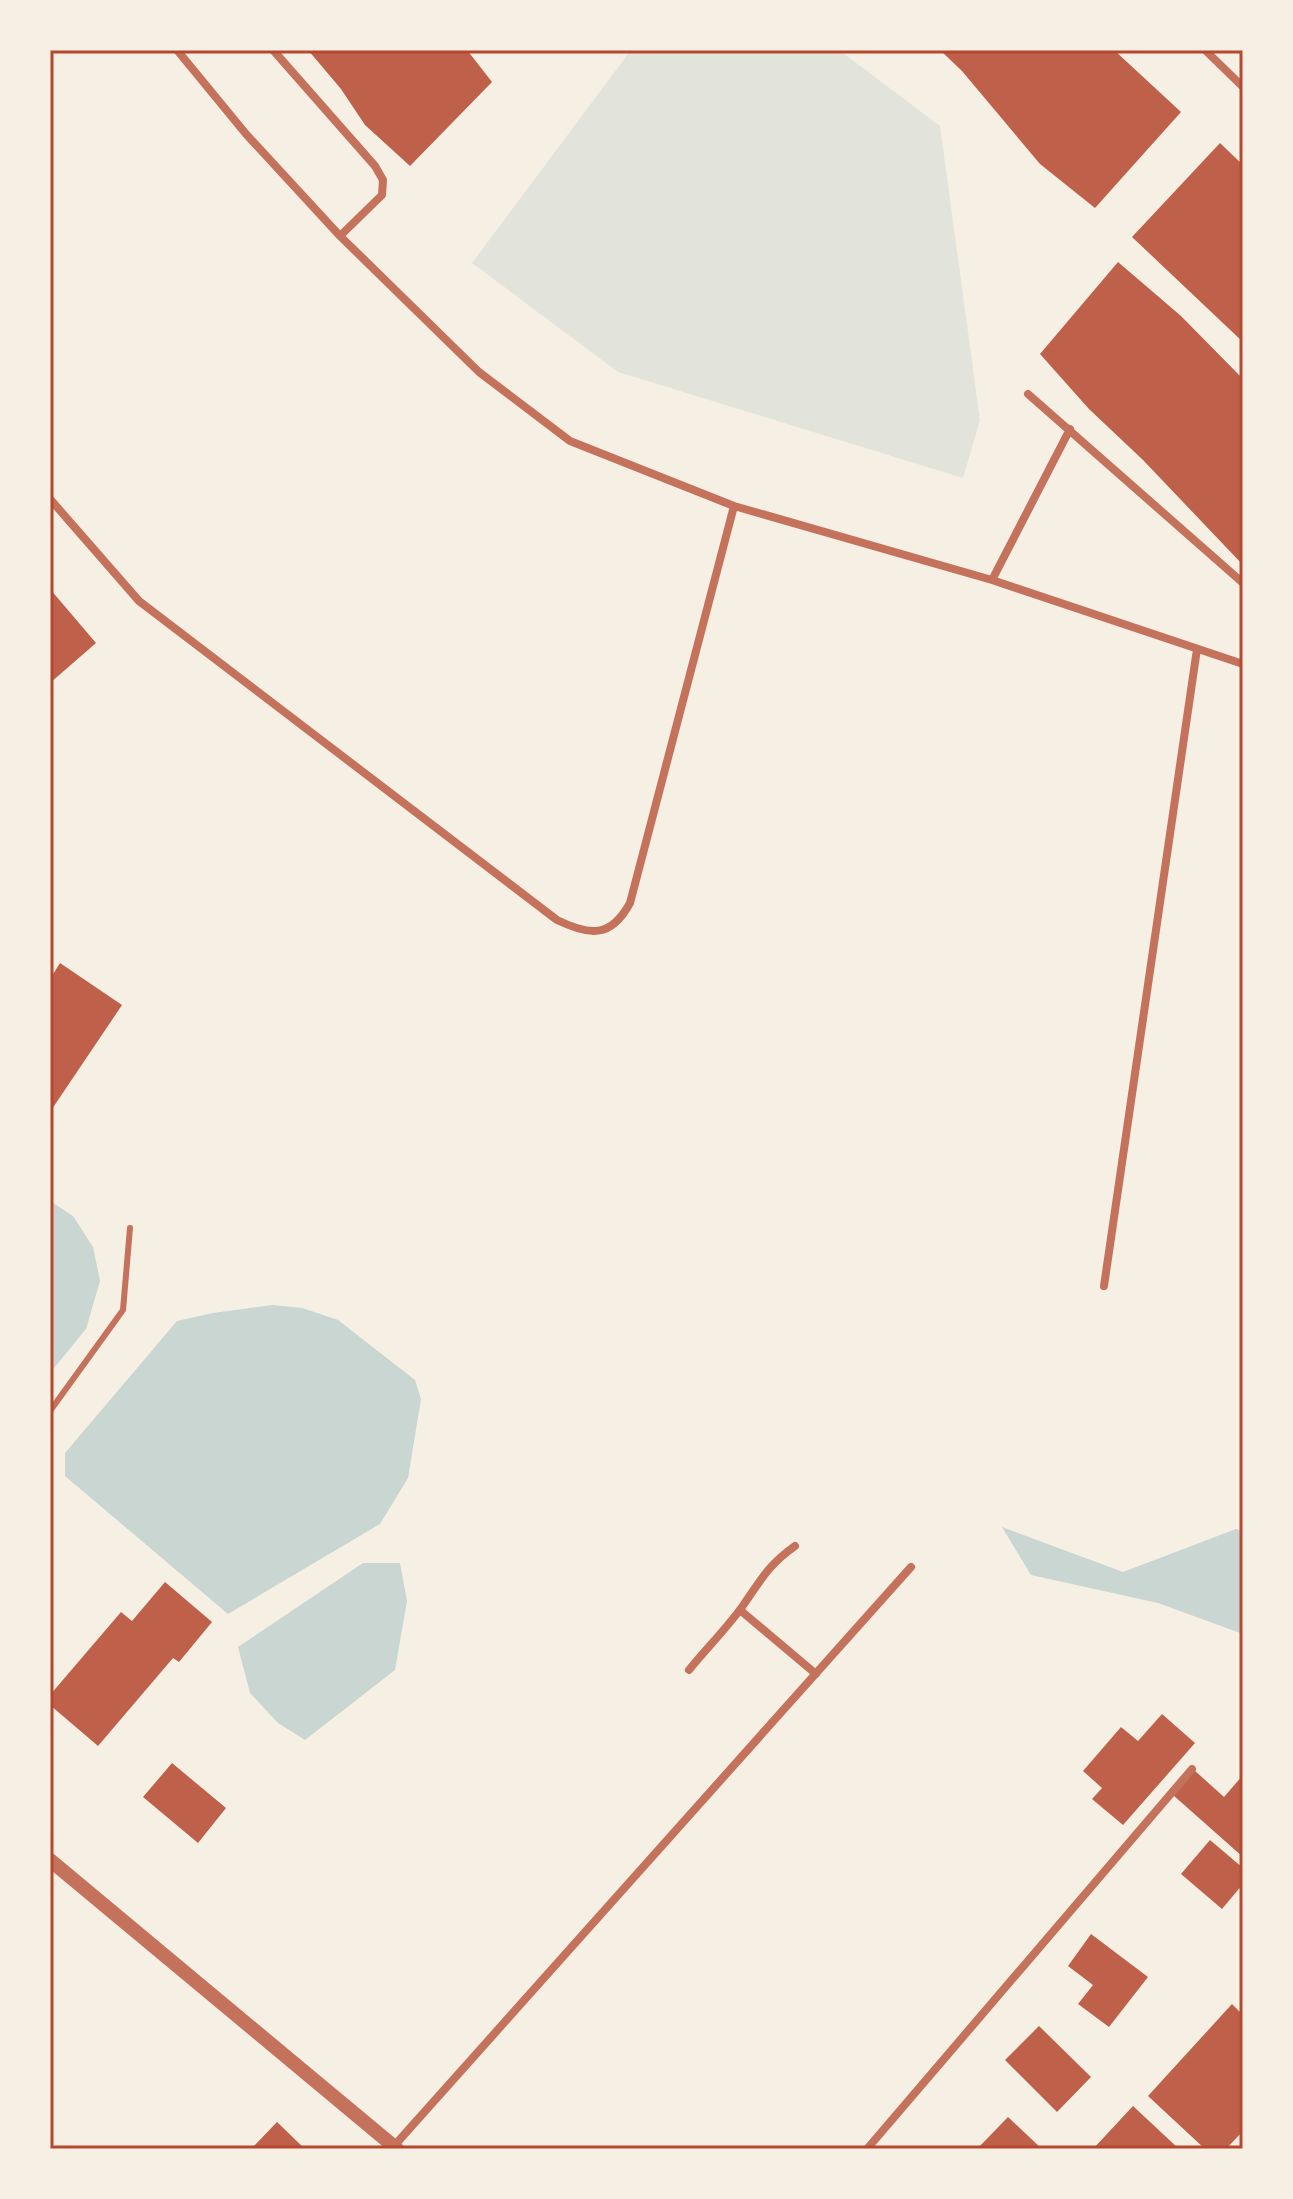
<svg xmlns="http://www.w3.org/2000/svg" width="1293" height="2199" viewBox="0 0 1293 2199" font-family="'Noto Sans',sans-serif">
<rect width="100%" height="100%" fill="#f6efe4"/>
<path fill="#e2e4dc" d="M 631,50 L 839,50 L 940,126 L 980,420 L 963,478 L 618,372 L 472,263 Z"/>
<path fill="#c9d6d2" d="M 50,1201 L 73,1216 L 93,1247 L 100,1281 L 86,1329 L 50,1373 Z
M 273,1305 L 302,1308 L 338,1320 L 415,1380 L 421,1399 L 408,1478 L 380,1524 L 228,1614 L 65,1476 L 65,1453 L 177,1321 L 213,1313 Z
M 1002,1527 L 1123,1572 L 1236,1529 L 1243,1531 L 1243,1634 L 1158,1603 L 1031,1575 Z
M 363,1563 L 400,1563 L 407,1601 L 395,1670 L 305,1740 L 278,1723 L 250,1693 L 238,1647 Z"/>
<path fill="#bf614a" d="M 308,50 L 467,50 L 492,82 L 410,166 L 365,125 L 341,89 Z
M 940,50 L 1114,50 L 1181,112 L 1095,208 L 1040,164 L 962,71 Z
M 1220,143 L 1243,165 L 1243,342 L 1132,237 Z
M 1118,262 L 1181,316 L 1243,379 L 1243,565 L 1143,460 L 1089,409 L 1040,354 Z
M 50,589 L 96,643 L 50,683 Z
M 60,963 L 122,1005 L 50,1112 L 50,979 Z
M 165,1582 L 212,1622 L 179,1662 L 173,1658 L 98,1746 L 50,1705 L 50,1695 L 121,1612 L 132,1621 Z
M 1162,1714 L 1195,1743 L 1123,1825 L 1092,1799 L 1102,1788 L 1083,1771 L 1121,1727 L 1138,1741 Z
M 172,1763 L 226,1808 L 198,1843 L 143,1797 Z
M 1194,1770 L 1224,1797 L 1243,1775 L 1243,1857 L 1173,1795 Z
M 1210,1840 L 1243,1868 L 1243,1884 L 1222,1909 L 1181,1874 Z
M 1091,1934 L 1148,1977 L 1109,2027 L 1078,2004 L 1093,1985 L 1068,1966 Z
M 1232,2004 L 1243,2015 L 1243,2131 L 1226,2149 L 1205,2149 L 1148,2096 Z
M 1039,2026 L 1091,2077 L 1057,2112 L 1005,2060 Z
M 1133,2106 L 1179,2149 L 1093,2149 Z
M 1008,2117 L 1042,2149 L 977,2149 Z
M 277,2122 L 305,2149 L 251,2149 Z"/>
<g fill="none" stroke-linecap="round" stroke-linejoin="round">
<path stroke="#c5725c" stroke-width="6" d="M 50,1411 L 123,1310 L 130,1228"/>
<path stroke="#c5725c" stroke-width="8" d="M 177,50 L 246,134 L 340,236 L 479,372 L 570,441 L 734,506 L 992,580 L 1243,664
M 273,50 L 375,166 L 383,180 L 382,195 L 340,236
M 1205,50 L 1243,87
M 1028,394 L 1243,583
M 50,499 L 139,601 L 557,920 C 590,936 611,938 630,903 L 734,506
M 992,580 L 1070,429
M 1104,1286 L 1197,649
M 740,1610 L 816,1674
M 689,1670 C 706,1649 726,1629 742,1607 C 761,1580 767,1566 795,1546
M 394,2146 L 911,1567
M 867,2149 L 1192,1769"/>
<path stroke="#c5725c" stroke-width="14" d="M 50,1860 L 397,2149"/>
</g>
<rect width="1293" height="2199" fill="none" stroke="#f6efe4" stroke-width="104"/>
<rect x="52" y="52" width="1189" height="2095" fill="none" stroke="#b5482f" stroke-width="3"/>
</svg>
